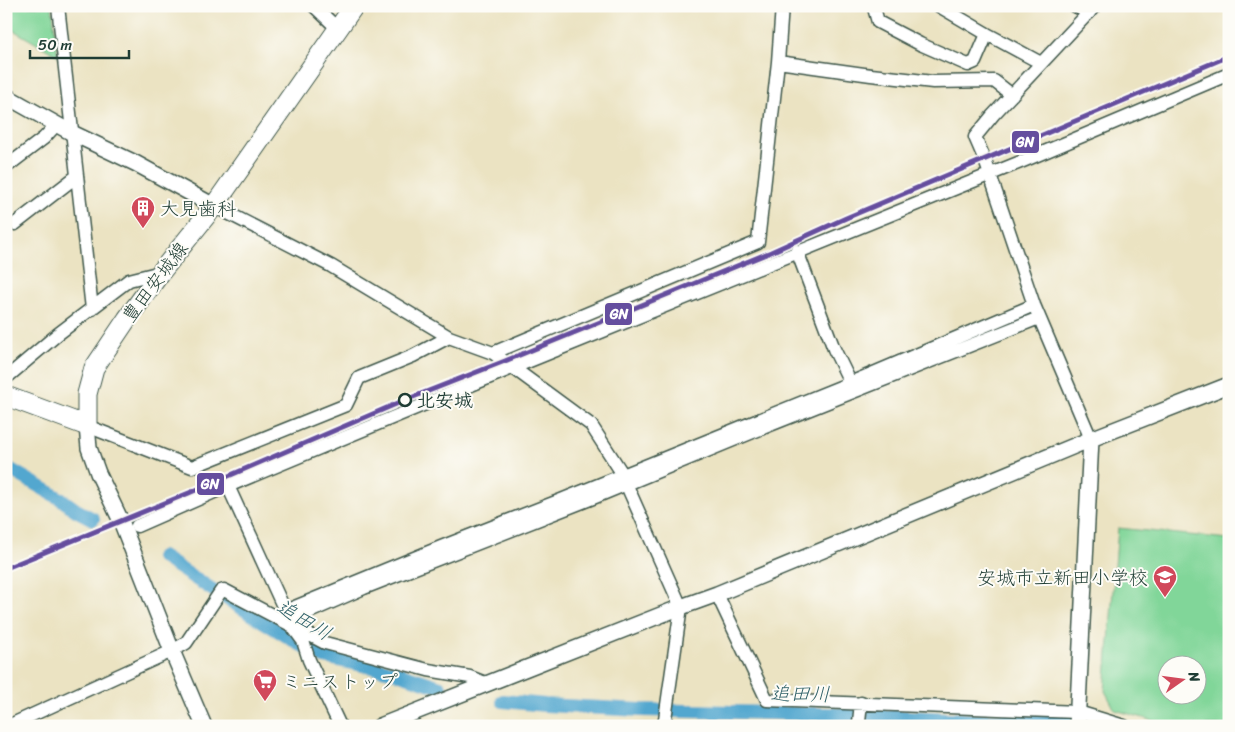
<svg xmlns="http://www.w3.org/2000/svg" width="1235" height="732" viewBox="0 0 1235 732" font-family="Sriracha,'Klee One',sans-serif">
<rect width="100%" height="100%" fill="#fdfcf7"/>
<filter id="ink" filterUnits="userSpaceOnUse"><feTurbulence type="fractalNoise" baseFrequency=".02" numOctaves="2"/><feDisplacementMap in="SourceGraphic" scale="10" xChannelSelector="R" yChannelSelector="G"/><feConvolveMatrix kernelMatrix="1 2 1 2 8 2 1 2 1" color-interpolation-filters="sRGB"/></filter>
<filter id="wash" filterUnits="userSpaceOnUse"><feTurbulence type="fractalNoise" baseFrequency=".0096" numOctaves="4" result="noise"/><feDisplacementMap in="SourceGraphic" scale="20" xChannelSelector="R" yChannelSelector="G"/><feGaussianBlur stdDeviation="1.12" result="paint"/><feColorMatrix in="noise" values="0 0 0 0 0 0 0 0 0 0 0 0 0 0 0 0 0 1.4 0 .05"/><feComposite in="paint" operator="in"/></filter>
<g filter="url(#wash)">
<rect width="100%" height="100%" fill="#ebe3c2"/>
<path fill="#81d699" stroke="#508a66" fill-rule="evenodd" d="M 6,6 L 52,6 L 58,56 L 6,26 Z
M 1118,528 L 1229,539 L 1229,726 L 1172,726 L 1115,710 L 1105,691 ZM 1168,664 L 1198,664 L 1198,694 L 1168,694 Z"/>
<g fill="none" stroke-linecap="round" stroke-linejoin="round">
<path stroke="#53a7cf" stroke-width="14" d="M 6,467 L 61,499 L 76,510 L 93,519
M 162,557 L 216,592 L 298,643 L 324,657 L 395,672 L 440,687
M 503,701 L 545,705 L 641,710 L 863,715 L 970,720 L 1047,720 L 1084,722 L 1095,726"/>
</g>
</g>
<g filter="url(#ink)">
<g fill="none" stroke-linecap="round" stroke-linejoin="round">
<g stroke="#3e5649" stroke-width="15">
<path id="minor" d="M 58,6 L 92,309
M 314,6 L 338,29
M 875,6 L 874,8 L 878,22 L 920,44 L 968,65 L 975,62 L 987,34
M 939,6 L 987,34 L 1041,63
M 1075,6 L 1089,13
M 778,62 L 871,75 L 933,82 L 994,81 L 1012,95
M 6,167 L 44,138 L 56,125
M 214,206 L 331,266 L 449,337 L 493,353 L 591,425 L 620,470 L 681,607 L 664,726
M 15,224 L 77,176
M 797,251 L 834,349 L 854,390
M 493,353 L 758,242 L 778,62 L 782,6
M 6,378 L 58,334 L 129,280 L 161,272
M 87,426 L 192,467 L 346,405 L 359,378 L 413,356 L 449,337
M 1091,439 L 1034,305 L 985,160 L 975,137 L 993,115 L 1095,6
M 228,486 L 512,368 L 1023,161 L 1229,74
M 137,526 L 228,486 L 292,626 L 303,641 L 309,660 L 340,726
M 717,594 L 767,700 L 1078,712 L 1124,726
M 285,611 L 441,547 L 561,500 L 850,383 L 1034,305
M 289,621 L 364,588 L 593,498 L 770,425 L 1039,318
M 859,722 L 861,703
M 8,726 L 172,651 L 186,643 L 221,591 L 224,590 L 325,643 L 428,670 L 470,677 L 488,684"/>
</g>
<g stroke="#3e5649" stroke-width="18">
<path id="tertiary" d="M 6,96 L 72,133 L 135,163 L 214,206
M 87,426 L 89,448 L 98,473 L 121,521 L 172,651 L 204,726
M 380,726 L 681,607 L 717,594 L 1091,439 L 1229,385
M 1077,726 L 1091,439"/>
</g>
<g stroke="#3e5649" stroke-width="21">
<path id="primary" d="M 6,396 L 87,426 L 87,394 L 94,368 L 127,319 L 161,272 L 214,206 L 354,6"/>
</g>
<use href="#minor" stroke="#fff" stroke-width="12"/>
<use href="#tertiary" stroke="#fff" stroke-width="15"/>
<use href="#primary" stroke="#fff" stroke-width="19"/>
<g stroke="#fdfcf7" stroke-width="9">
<path id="rail-1" d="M 6,568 L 189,493 L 403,401 L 505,361 L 771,252 L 846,218 L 1229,56"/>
</g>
<use href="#rail-1" stroke="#654e9e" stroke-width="5"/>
</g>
</g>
<defs>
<g id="building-pin" transform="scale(1.25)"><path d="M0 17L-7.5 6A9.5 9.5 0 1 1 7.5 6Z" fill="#d1495b" stroke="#fdfcf7"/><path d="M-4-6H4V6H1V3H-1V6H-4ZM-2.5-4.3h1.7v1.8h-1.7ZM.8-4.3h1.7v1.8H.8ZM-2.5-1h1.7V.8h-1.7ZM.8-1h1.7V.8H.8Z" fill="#fff"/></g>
<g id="school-pin" transform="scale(1.25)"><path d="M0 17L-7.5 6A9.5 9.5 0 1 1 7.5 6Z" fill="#d1495b" stroke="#fdfcf7"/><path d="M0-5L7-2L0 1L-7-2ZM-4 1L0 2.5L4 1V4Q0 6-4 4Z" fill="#fff"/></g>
<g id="supermarket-pin" transform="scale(1.25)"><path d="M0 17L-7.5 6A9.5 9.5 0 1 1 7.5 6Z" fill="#d1495b" stroke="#fdfcf7"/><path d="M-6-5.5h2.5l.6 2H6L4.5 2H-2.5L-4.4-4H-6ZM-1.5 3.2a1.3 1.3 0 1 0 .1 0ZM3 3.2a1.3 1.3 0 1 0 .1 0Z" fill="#fff"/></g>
</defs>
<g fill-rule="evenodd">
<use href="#building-pin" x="143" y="208"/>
<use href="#school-pin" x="1165" y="577"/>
<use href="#supermarket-pin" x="265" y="681"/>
</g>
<circle fill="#fdfcf7" stroke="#1f3d34" stroke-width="2.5" cx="405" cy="400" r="6"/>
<g text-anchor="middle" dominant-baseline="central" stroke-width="4" stroke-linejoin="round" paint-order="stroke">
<g font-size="19" fill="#1f3d34" stroke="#fdfcf7" text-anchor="start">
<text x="160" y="208">大見歯科</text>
<text x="1148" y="577" text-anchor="end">安城市立新田小学校</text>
<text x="282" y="681">ミニストップ</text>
</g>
<g font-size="19" fill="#1f3d34" stroke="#fdfcf7">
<text transform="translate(155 282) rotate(-53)">豊田安城線</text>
</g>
<g font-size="19" font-weight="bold" fill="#1f3d34" stroke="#fdfcf7" text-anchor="start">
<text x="416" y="400">北安城</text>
</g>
<g font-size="20" font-style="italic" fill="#31626a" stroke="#fdfcf7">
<text transform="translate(304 620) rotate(31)">追田川</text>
<text transform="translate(800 694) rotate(1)">追田川</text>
</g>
</g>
<g stroke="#fdfcf7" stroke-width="2">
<rect x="1011" y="130" width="29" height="24" rx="5" fill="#654e9e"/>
<rect x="604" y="302" width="29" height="24" rx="5" fill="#654e9e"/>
<rect x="196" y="472" width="29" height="24" rx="5" fill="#654e9e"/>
</g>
<g font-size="14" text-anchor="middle" font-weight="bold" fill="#fff">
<text x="1025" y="147">GN</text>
<text x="619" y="319">GN</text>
<text x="210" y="489">GN</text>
</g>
<rect width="1235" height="732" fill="none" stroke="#fdfcf7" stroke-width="25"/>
<g transform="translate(1182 680) rotate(76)"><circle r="24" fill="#fdfcf7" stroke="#a4b0a9"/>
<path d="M0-4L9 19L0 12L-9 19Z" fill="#d1495b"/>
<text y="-8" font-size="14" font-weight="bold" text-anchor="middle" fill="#1f3d34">N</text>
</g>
<path d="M30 50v8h99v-8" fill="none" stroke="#1f3d34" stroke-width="2.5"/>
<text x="38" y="50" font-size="15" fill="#1f3d34" stroke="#fdfcf7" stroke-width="4" paint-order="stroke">50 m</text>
</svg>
